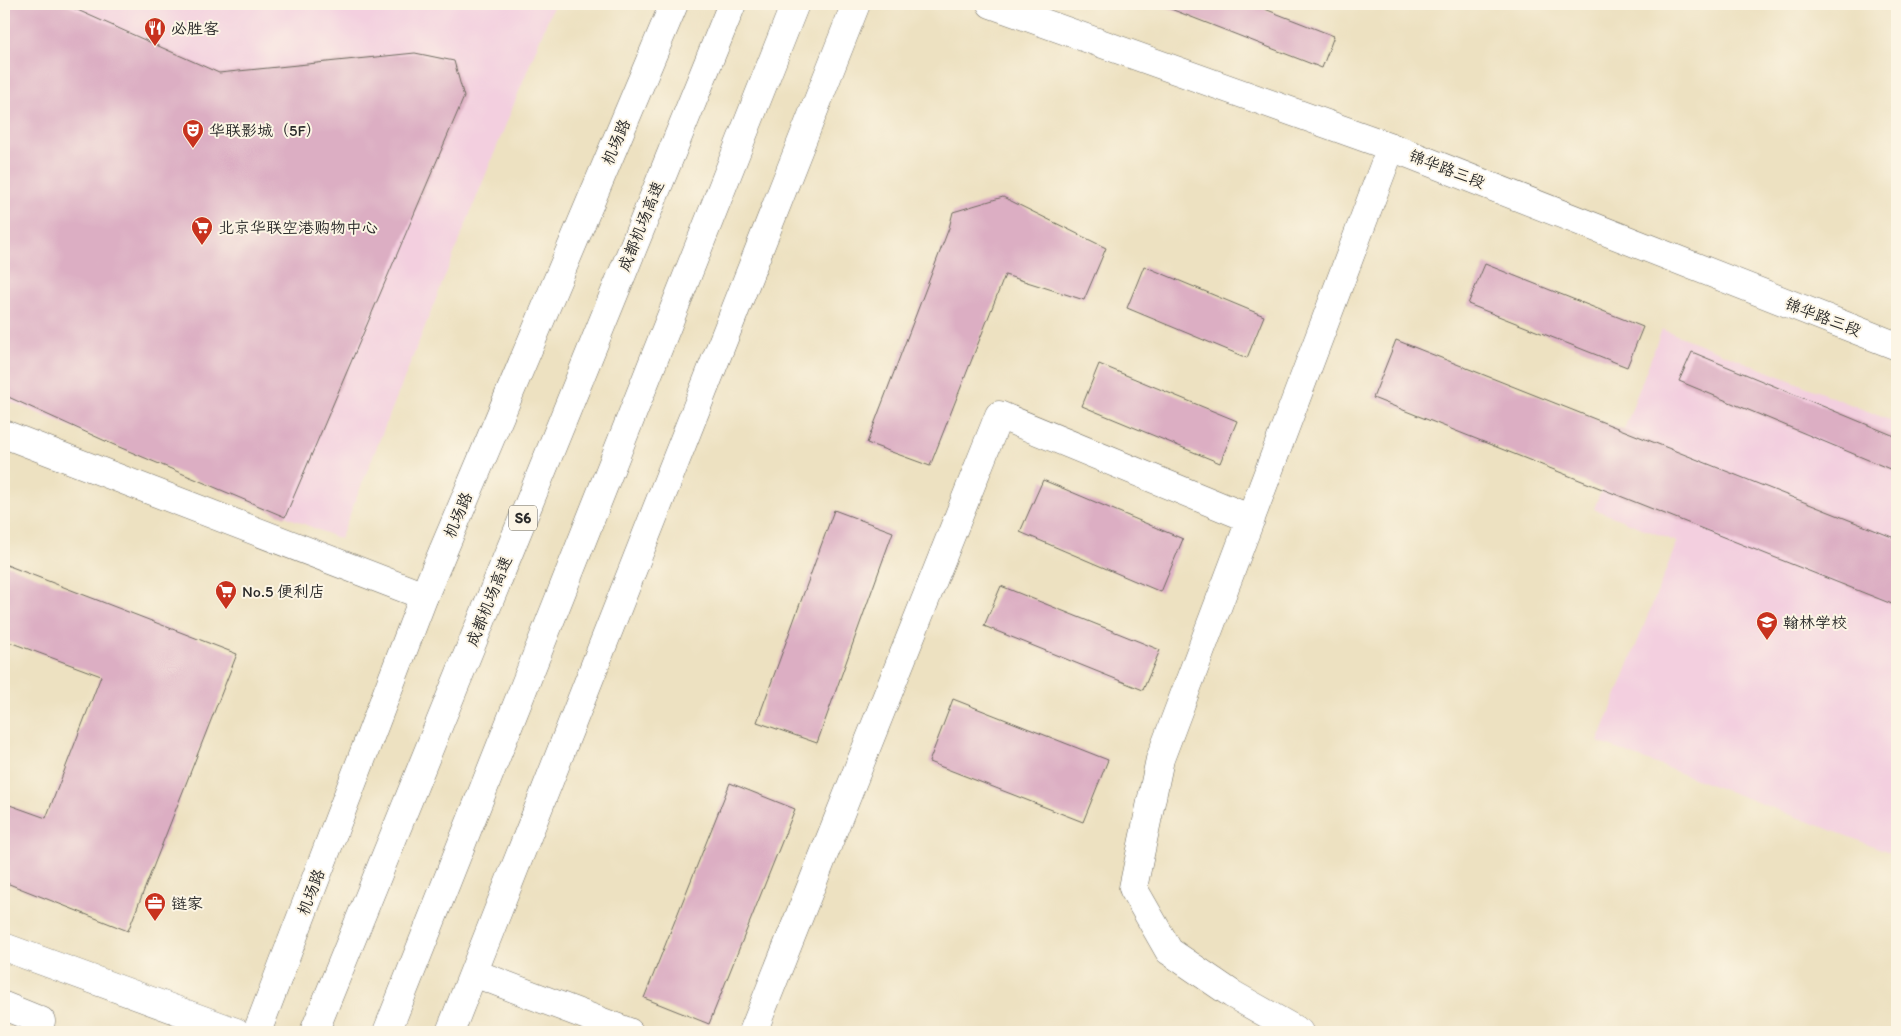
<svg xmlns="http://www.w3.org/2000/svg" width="1901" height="1036" viewBox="0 0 1901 1036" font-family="Itim,'LXGW WenKai TC',sans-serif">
<rect width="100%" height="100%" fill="#fcf5e5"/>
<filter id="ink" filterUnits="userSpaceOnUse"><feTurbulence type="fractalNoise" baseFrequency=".02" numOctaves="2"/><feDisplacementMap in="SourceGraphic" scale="10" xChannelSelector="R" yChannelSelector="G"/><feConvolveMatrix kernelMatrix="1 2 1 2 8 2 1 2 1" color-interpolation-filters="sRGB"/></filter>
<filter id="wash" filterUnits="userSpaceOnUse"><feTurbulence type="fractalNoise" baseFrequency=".0096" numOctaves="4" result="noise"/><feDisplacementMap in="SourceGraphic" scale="20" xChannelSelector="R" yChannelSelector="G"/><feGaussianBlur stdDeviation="1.12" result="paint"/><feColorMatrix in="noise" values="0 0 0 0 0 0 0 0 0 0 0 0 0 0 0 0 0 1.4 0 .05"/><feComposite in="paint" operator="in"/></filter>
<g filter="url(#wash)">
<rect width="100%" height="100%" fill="#ede1c1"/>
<path fill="#f3cfdf" d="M 4,4 L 554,4 L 340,539 L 4,399 Z
M 1662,329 L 1897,423 L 1897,855 L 1598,742 L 1677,542 L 1594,509 Z"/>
<g id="blocks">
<path fill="#dcaec3" d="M 4,4 L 64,4 L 219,73 L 415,53 L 454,61 L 464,97 L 285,517 L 112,444 L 4,395 Z
M 1158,4 L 1252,4 L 1334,36 L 1322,68 Z
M 1003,197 L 1106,248 L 1084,300 L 1005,275 L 930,466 L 867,443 L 949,228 L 953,212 Z
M 1485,264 L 1643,327 L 1627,367 L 1468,304 Z
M 1144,266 L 1264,316 L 1247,358 L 1127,308 Z
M 1396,340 L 1897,539 L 1897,606 L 1373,398 Z
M 1692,352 L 1897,437 L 1897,472 L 1679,381 Z
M 1099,364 L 1237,421 L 1220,463 L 1082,406 Z
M 1043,480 L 1183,539 L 1161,592 L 1020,532 Z
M 834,510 L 893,532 L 817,743 L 757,722 Z
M 4,564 L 237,654 L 128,931 L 4,882 L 4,803 L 46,818 L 101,676 L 4,640 Z
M 1001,586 L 1160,650 L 1143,690 L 984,626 Z
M 953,699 L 1108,760 L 1083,822 L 929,762 Z
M 730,783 L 795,809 L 709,1024 L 644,998 Z"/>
</g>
</g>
<g filter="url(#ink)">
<use href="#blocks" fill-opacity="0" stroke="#6f6b60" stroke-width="1"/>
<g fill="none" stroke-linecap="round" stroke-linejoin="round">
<g stroke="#6f6b60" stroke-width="29">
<path id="minor" d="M 4,434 L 424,596
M 4,947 L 236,1032
M 474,973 L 629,1032
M 4,1006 L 41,1021
M 450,1032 L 856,4
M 753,1032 L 999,415 L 1251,519
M 1299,1032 L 1232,994 L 1169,951 L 1133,888 L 1160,759 L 1391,147"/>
</g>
<g stroke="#6f6b60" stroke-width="29">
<path id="major" d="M 991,4 L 1391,147 L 1897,346
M 257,1032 L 424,596 L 674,4"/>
</g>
<g stroke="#6f6b60" stroke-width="29">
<path id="highway" d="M 314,1032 L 732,4
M 387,1032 L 795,4"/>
</g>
<use href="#minor" stroke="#fff" stroke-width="28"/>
<use href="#major" stroke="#fff" stroke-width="28"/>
<use href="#highway" stroke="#fff" stroke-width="28"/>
</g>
</g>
<defs>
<g id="restaurant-pin" transform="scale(1.125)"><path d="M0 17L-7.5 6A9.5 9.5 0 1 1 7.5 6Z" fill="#c8321e" stroke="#fcf5e5"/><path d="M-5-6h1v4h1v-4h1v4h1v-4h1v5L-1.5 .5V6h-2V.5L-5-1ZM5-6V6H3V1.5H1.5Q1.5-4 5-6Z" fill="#fff"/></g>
<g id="theatre-pin" transform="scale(1.125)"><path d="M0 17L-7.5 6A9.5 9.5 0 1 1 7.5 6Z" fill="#c8321e" stroke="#fcf5e5"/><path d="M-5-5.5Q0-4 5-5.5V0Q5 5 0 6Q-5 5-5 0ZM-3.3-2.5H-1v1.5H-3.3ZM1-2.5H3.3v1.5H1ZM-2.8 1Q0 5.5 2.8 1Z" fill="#fff"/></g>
<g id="supermarket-pin" transform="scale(1.125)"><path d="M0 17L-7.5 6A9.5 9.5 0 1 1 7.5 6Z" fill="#c8321e" stroke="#fcf5e5"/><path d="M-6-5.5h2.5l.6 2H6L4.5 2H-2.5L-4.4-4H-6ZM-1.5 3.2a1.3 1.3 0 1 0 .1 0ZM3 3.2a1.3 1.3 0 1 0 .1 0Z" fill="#fff"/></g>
<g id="school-pin" transform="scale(1.125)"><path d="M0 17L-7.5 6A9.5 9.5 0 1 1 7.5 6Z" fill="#c8321e" stroke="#fcf5e5"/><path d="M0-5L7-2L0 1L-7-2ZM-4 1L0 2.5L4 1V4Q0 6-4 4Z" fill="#fff"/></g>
<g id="office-pin" transform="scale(1.125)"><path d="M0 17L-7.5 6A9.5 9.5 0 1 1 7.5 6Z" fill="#c8321e" stroke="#fcf5e5"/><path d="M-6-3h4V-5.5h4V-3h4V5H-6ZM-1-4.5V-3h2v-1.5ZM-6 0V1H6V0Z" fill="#fff"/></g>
</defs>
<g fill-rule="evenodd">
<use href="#restaurant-pin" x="155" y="28"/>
<use href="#theatre-pin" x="193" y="130"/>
<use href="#supermarket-pin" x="202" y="227"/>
<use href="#supermarket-pin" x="226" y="591"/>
<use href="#school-pin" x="1767" y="622"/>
<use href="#office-pin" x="155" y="903"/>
</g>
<g text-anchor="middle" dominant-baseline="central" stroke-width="4" stroke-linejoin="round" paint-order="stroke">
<rect fill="#fcf5e5" stroke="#6a6863" stroke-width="1" x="509" y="505.5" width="28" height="25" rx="4"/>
<g font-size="15" font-weight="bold" fill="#2b2b2b">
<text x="523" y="518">S6</text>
</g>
<g font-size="16" fill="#2b2b2b" stroke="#fcf5e5" text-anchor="start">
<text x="171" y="28">必胜客</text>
<text x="209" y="130">华联影城（5F）</text>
<text x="218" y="227">北京华联空港购物中心</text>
<text x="242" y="591">No.5 便利店</text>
<text x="1783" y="622">翰林学校</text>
<text x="171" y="903">链家</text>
</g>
<g font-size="16" fill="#2b2b2b" stroke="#fcf5e5">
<text transform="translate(616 142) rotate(-67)">机场路</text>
<text transform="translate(1447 169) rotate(21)">锦华路三段</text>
<text transform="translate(641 226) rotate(-68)">成都机场高速</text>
<text transform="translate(1823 317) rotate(21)">锦华路三段</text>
<text transform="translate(458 515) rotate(-67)">机场路</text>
<text transform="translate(489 601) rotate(-68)">成都机场高速</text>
<text transform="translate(311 892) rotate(-69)">机场路</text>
</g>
</g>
<rect width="1901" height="1036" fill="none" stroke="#fcf5e5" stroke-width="20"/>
</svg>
